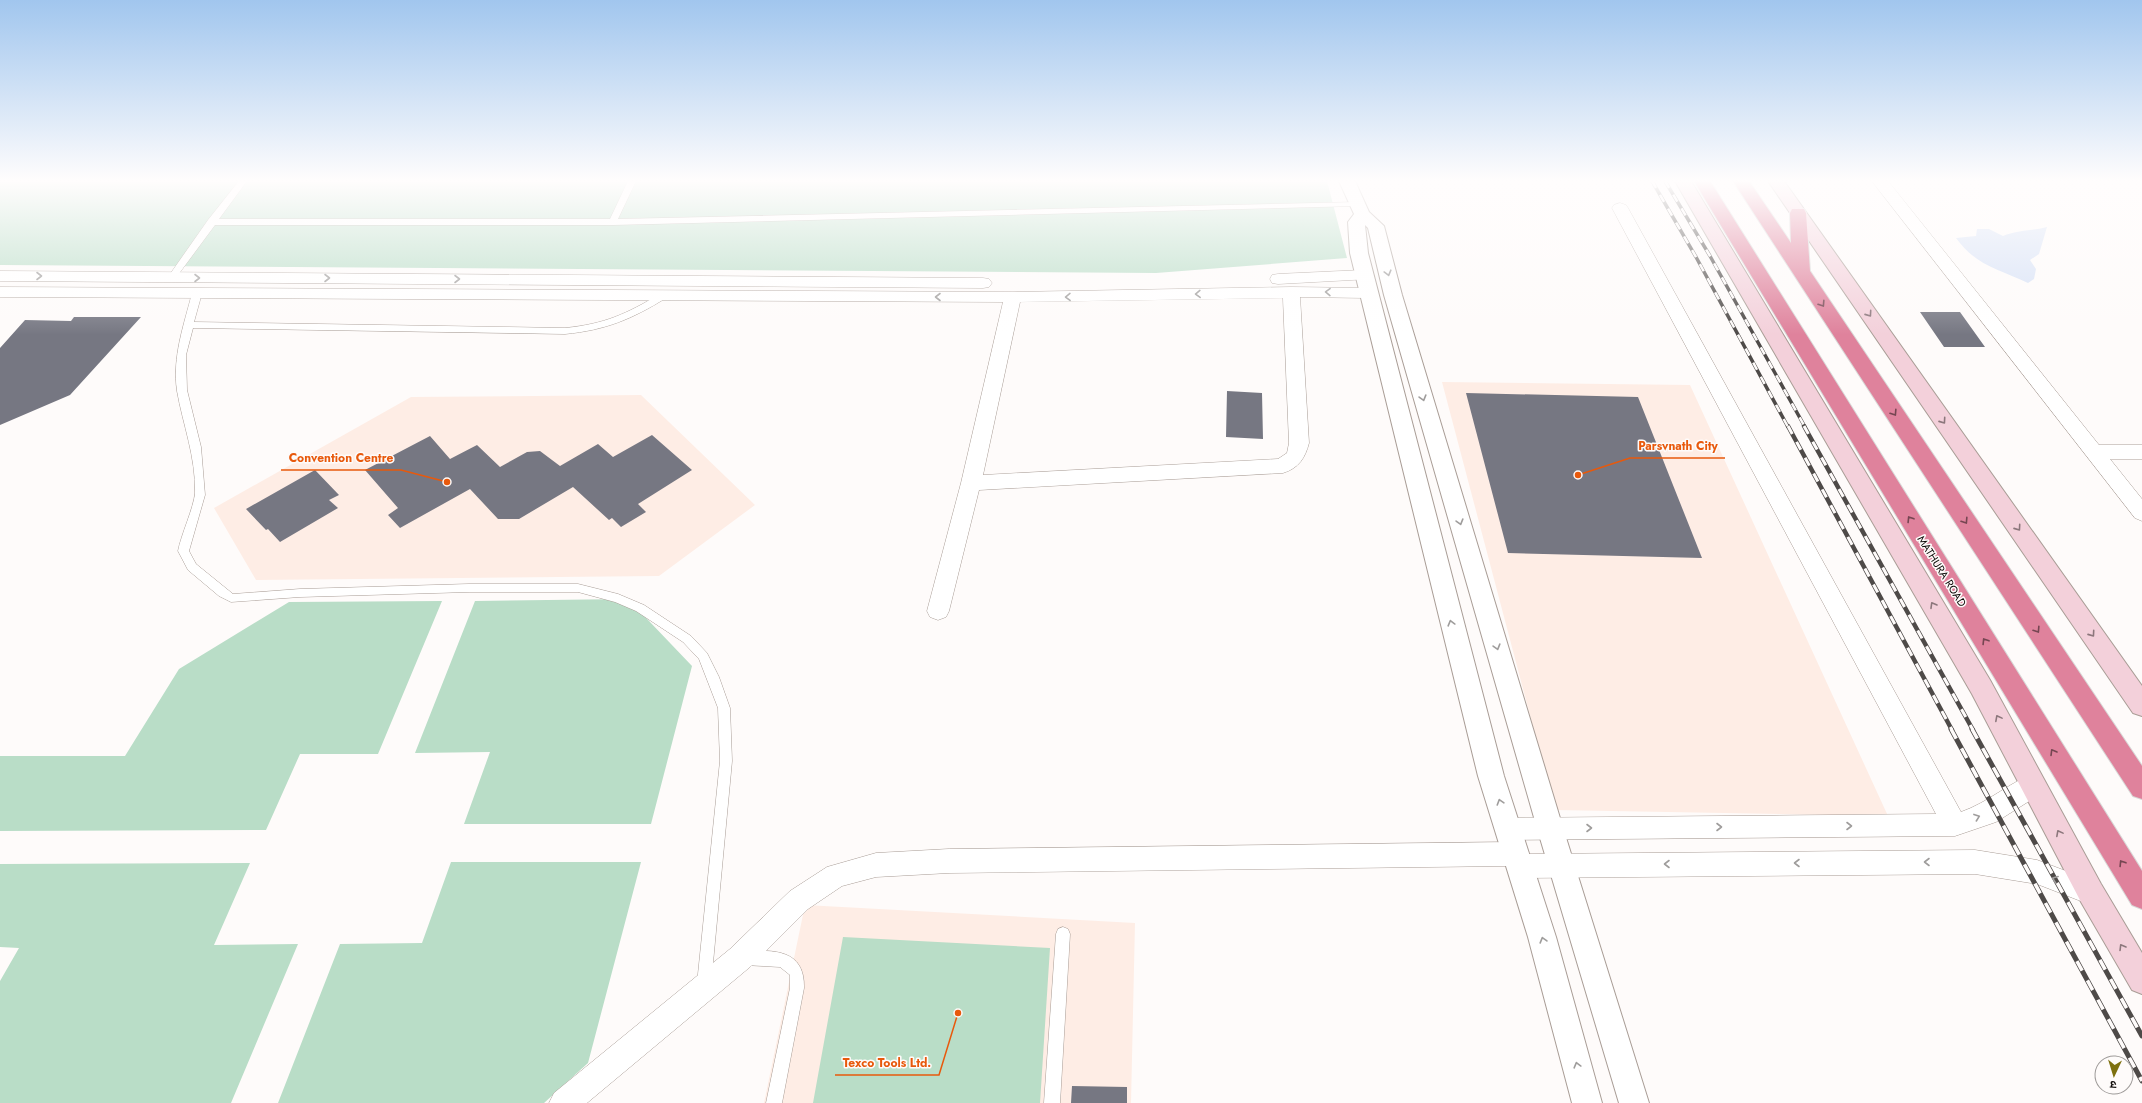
<svg xmlns="http://www.w3.org/2000/svg" width="2142" height="1103" viewBox="0 0 2142 1103" font-family="Jost,'Noto Sans Devanagari',sans-serif">
<rect width="100%" height="100%" fill="#fefbfa"/>
<path fill="#feede5" d="M 1442,382 L 1690,385 L 1888,816 L 1555,810 Z
M 641,395 L 755,505 L 659,576 L 256,580 L 214,508 L 411,397 Z
M 805,905 L 1135,923 L 1131,1103 L 764,1103 Z"/>
<path fill="#b9ddc7" d="M 0,181 L 1327,181 L 1347,258 L 1156,273 L 0,265 Z
M 628,599 L 692,666 L 651,824 L 464,824 L 490,752 L 415,753 L 475,601 Z
M 442,601 L 378,754 L 300,754 L 266,830 L 0,831 L 0,756 L 125,756 L 179,669 L 289,602 Z
M 451,862 L 641,862 L 588,1063 L 544,1103 L 278,1103 L 340,944 L 422,943 Z
M 250,863 L 214,945 L 298,944 L 231,1103 L 0,1103 L 0,981 L 19,948 L 0,947 L 0,864 Z
M 843,937 L 1050,948 L 1040,1103 L 813,1103 Z"/>
<path fill="#d6e1f6" d="M 2047,227 L 2039,254 L 2030,260 L 2036,269 L 2034,279 L 2028,283 C 1999,269 1976,266 1956,238 L 1976,236 L 1977,229 L 1989,229 L 2003,236 C 2017,230 2032,231 2047,227 Z"/>
<path fill="#767782" d="M 1920,312 L 1960,312 L 1985,347 L 1944,347 Z
M 74,317 L 141,317 L 70,395 L 0,425 L 0,348 L 25,320 L 71,321 Z
M 1227,391 L 1262,393 L 1263,439 L 1226,437 Z
M 1466,393 L 1638,397 L 1702,558 L 1508,553 Z
M 652,435 L 692,470 L 638,504 L 646,512 L 621,527 L 612,518 L 609,520 L 573,487 L 519,519 L 498,519 L 470,489 L 400,528 L 388,515 L 398,508 L 365,470 L 430,436 L 450,459 L 477,445 L 500,467 L 527,452 L 540,451 L 560,466 L 598,444 L 613,457 Z
M 315,470 L 339,495 L 329,500 L 338,508 L 280,542 L 268,529 L 266,530 L 246,509 Z
M 1072,1086 L 1127,1087 L 1127,1103 L 1071,1103 Z"/>
<g fill="none" stroke-linecap="round" stroke-linejoin="round">
<g stroke="#a99d96" stroke-width="1">
<path id="service" d="M 239,181 L 247,181 L 219,219 L 610,219 L 628,181 L 636,181 L 618,219 L 1358,202 L 1362,204 L 1358,206 L 613,225 L 215,225 L 175,279 L 169,279 L 168,277 L 208,220 Z
M 197,290 L 202,293 L 194,322 L 565,328 C 605,324 626,314 660,294 L 666,294 L 666,298 C 632,319 606,330 565,334 L 193,328 L 186,355 L 187,390 L 201,447 L 205,495 L 189,551 L 196,564 L 233,594 L 300,589 L 469,584 L 578,584 L 618,594 L 644,605 L 691,636 L 707,653 L 719,677 L 730,708 L 732,761 L 711,984 L 709,989 L 704,991 L 699,989 L 697,984 L 720,761 L 718,708 L 699,659 L 683,642 L 636,611 L 615,602 L 578,592 L 469,592 L 300,597 L 231,602 L 219,596 L 188,570 L 178,551 C 181,535 194,507 195,493 C 196,457 183,425 177,391 C 172,357 184,325 192,293 Z
M 1063,927 L 1068,929 L 1070,934 L 1060,1103 L 1044,1103 L 1056,934 L 1058,929 Z
M 744,951 C 774,950 805,949 804,988 L 782,1103 L 766,1103 L 790,988 L 790,975 L 780,967 L 744,965 L 739,963 L 737,958 L 739,953 Z"/>
</g>
<g stroke="#a99d96" stroke-width="1">
<path id="minor" d="M 1872,181 L 1888,181 L 2099,445 L 2142,445 L 2142,459 L 2110,459 L 2142,499 L 2142,521 L 2135,518 Z
M 1620,203 L 1626,205 L 1628,208 L 1961,812 C 1989,802 2007,784 2033,774 L 2042,777 L 2045,785 L 2042,793 L 1996,822 L 1955,836 L 1508,840 L 1499,837 L 1495,829 L 1499,821 L 1508,818 L 1936,814 L 1612,208 L 1614,205 Z
M 1364,270 L 1370,271 L 1372,275 L 1370,279 L 1278,284 L 1272,283 L 1270,279 L 1272,275 L 1278,274 Z
M 0,271 L 983,278 L 989,279 L 992,283 L 989,287 L 983,288 L 0,281 Z
M 0,287 L 1013,292 L 1291,287 L 1367,288 L 1373,289 L 1376,293 L 1373,297 L 1367,298 L 1300,297 L 1309,443 C 1305,458 1299,468 1283,473 L 979,490 L 949,611 L 946,617 L 938,620 L 930,617 L 927,611 L 961,483 L 1003,302 L 0,297 ZM 1283,298 L 1289,443 L 1287,453 L 1278,459 L 983,475 L 1020,302 Z
M 1516,842 L 1525,846 L 1529,854 L 1975,850 L 2037,860 L 2100,884 L 2104,893 L 2100,902 L 2091,905 L 2037,884 L 1975,874 L 1520,878 L 1511,874 L 1507,866 L 949,873 L 876,877 L 842,886 L 808,909 L 750,967 L 587,1103 L 549,1103 L 554,1093 L 730,949 L 790,891 L 827,867 L 876,853 L 949,849 Z"/>
</g>
<g stroke="#a99d96" stroke-width="2">
<path id="tertiary" d="M 1339,181 L 1355,181 L 1369,212 L 1384,226 L 1402,295 L 1563,828 L 1649,1103 L 1619,1103 L 1537,828 L 1384,295 L 1368,228 L 1365,225 L 1368,253 L 1504,776 L 1556,937 L 1602,1103 L 1572,1103 L 1528,937 L 1478,776 L 1350,253 L 1348,222 L 1354,214 Z"/>
</g>
<g stroke="#a99d96" stroke-width="2">
<path id="secondary" d="M 1675,181 L 1691,181 L 1990,680 L 2101,884 L 2142,953 L 2142,994 L 2132,990 L 2081,902 L 1972,694 Z
M 1768,181 L 1784,181 L 2142,686 L 2142,716 L 2133,713 Z"/>
</g>
<g stroke="#d8d8d7" stroke-width="2">
<path id="trunk" d="M 1694,181 L 1710,181 L 2142,871 L 2142,909 L 2132,905 Z
M 1733,181 L 1749,181 L 1791,243 L 1790,213 L 1792,209 L 1804,209 L 1806,213 L 1810,271 L 2142,766 L 2142,799 L 2133,796 Z"/>
</g>
<use href="#service" fill="#fff" fill-rule="evenodd"/>
<use href="#minor" fill="#fff" fill-rule="evenodd"/>
<use href="#tertiary" fill="#fff" fill-rule="evenodd"/>
<use href="#secondary" fill="#f3d0da" fill-rule="evenodd"/>
<use href="#trunk" fill="#df829c" fill-rule="evenodd"/>
<g stroke="#4e4a48" stroke-width="3.5">
<path id="rail-far2" d="M 1652,181 L 1696,257 L 1788,427
M 1665,181 L 1710,256 L 1805,427"/>
</g>
<g stroke="#4e4a48" stroke-width="4.5">
<path id="rail-far1" d="M 1788,426 L 1952,730
M 1804,426 L 1973,730"/>
</g>
<g stroke="#4e4a48" stroke-width="5">
<path id="rail" d="M 1951,729 L 2142,1081
M 1972,729 L 2142,1036"/>
</g>
<use href="#rail-far2" stroke="#fefbfa" stroke-width="2.5" stroke-dasharray="8" stroke-linecap="butt"/>
<use href="#rail-far1" stroke="#fefbfa" stroke-width="3" stroke-dasharray="9" stroke-linecap="butt"/>
<use href="#rail" stroke="#fefbfa" stroke-width="3.5" stroke-dasharray="11" stroke-linecap="butt"/>
</g>
<defs><path id="oneway-chevron" d="M-2-3.5L2.5 0L-2 3.5" fill="none" stroke-width="1.6" stroke-linecap="round" stroke-linejoin="round"/></defs>
<g stroke="#9f9d9c">
<use href="#oneway-chevron" transform="translate(1388 273) rotate(75)"/>
<use href="#oneway-chevron" transform="translate(39 276)"/>
<use href="#oneway-chevron" transform="translate(197 278)"/>
<use href="#oneway-chevron" transform="translate(327 278)"/>
<use href="#oneway-chevron" transform="translate(457 279)"/>
<use href="#oneway-chevron" transform="translate(1328 292) rotate(-179)"/>
<use href="#oneway-chevron" transform="translate(1198 294) rotate(178)"/>
<use href="#oneway-chevron" transform="translate(938 297) rotate(-180)"/>
<use href="#oneway-chevron" transform="translate(1068 297) rotate(179)"/>
<use href="#oneway-chevron" transform="translate(1423 398) rotate(74)"/>
<use href="#oneway-chevron" transform="translate(1460 522) rotate(74)"/>
<use href="#oneway-chevron" transform="translate(1451 623) rotate(-105)"/>
<use href="#oneway-chevron" transform="translate(1497 647) rotate(74)"/>
<use href="#oneway-chevron" transform="translate(1500 802) rotate(-107)"/>
<use href="#oneway-chevron" transform="translate(1977 817) rotate(-20)"/>
<use href="#oneway-chevron" transform="translate(1849 826)"/>
<use href="#oneway-chevron" transform="translate(1719 827)"/>
<use href="#oneway-chevron" transform="translate(1589 828)"/>
<use href="#oneway-chevron" transform="translate(1927 862) rotate(180)"/>
<use href="#oneway-chevron" transform="translate(1797 863) rotate(180)"/>
<use href="#oneway-chevron" transform="translate(1667 864) rotate(180)"/>
<use href="#oneway-chevron" transform="translate(2055 879) rotate(-159)"/>
<use href="#oneway-chevron" transform="translate(1543 940) rotate(-106)"/>
<use href="#oneway-chevron" transform="translate(1577 1065) rotate(-105)"/>
</g>
<g stroke="#764652">
<use href="#oneway-chevron" transform="translate(1822 304) rotate(57)"/>
<use href="#oneway-chevron" transform="translate(1894 413) rotate(57)"/>
<use href="#oneway-chevron" transform="translate(1910 519) rotate(-122)"/>
<use href="#oneway-chevron" transform="translate(1965 521) rotate(57)"/>
<use href="#oneway-chevron" transform="translate(2037 630) rotate(57)"/>
<use href="#oneway-chevron" transform="translate(1985 641) rotate(-122)"/>
<use href="#oneway-chevron" transform="translate(2053 752) rotate(-121)"/>
<use href="#oneway-chevron" transform="translate(2122 863) rotate(-122)"/>
</g>
<g stroke="#8c777c">
<use href="#oneway-chevron" transform="translate(1869 314) rotate(55)"/>
<use href="#oneway-chevron" transform="translate(1943 421) rotate(55)"/>
<use href="#oneway-chevron" transform="translate(2018 528) rotate(55)"/>
<use href="#oneway-chevron" transform="translate(1933 605) rotate(-120)"/>
<use href="#oneway-chevron" transform="translate(2092 634) rotate(55)"/>
<use href="#oneway-chevron" transform="translate(1998 718) rotate(-118)"/>
<use href="#oneway-chevron" transform="translate(2059 833) rotate(-118)"/>
<use href="#oneway-chevron" transform="translate(2122 947) rotate(-121)"/>
</g>
<linearGradient id="sky" x2="0" y2="1"><stop stop-color="#a1c6ee"/><stop offset="0.54" stop-color="#fffdfd"/><stop offset="1" stop-color="#fffdfd" stop-opacity="0"/></linearGradient>
<rect width="2142" height="335" fill="url(#sky)"/>
<g text-anchor="middle" dominant-baseline="central" stroke-width="3" stroke-linejoin="round" paint-order="stroke">
<g font-size="11" fill="#0e0a08" stroke="#fefbfa">
<text transform="translate(1942 571) rotate(58)">MATHURA ROAD</text>
</g>
</g>
<path fill="none" stroke="#e8590c" stroke-width="1.5" d="M1578 475L1630 458H1725M447 482L401 470H281M958 1013L939 1075H835"/>
<g fill="#e8590c" stroke="#fefbfa" stroke-width="1.5">
<circle cx="1578" cy="475" r="4"/>
<circle cx="447" cy="482" r="4"/>
<circle cx="958" cy="1013" r="4"/>
</g>
<g font-size="12" text-anchor="middle" font-weight="bold" fill="#e8590c" stroke="#fefbfa" stroke-width="3" stroke-linejoin="round" paint-order="stroke">
<text x="1678" y="450">Parsvnath City</text>
<text x="341" y="462">Convention Centre</text>
<text x="887" y="1067">Texco Tools Ltd.</text>
</g>
<g transform="translate(2114 1075) rotate(184)"><circle r="19" fill="#fefbfa" stroke="#9e9b99"/>
<path d="M0-3L7 15L0 10L-7 15Z" fill="#7d700f"/>
<text y="-6" font-size="11" font-weight="bold" text-anchor="middle" fill="#0e0a08">उ</text>
</g>
</svg>
